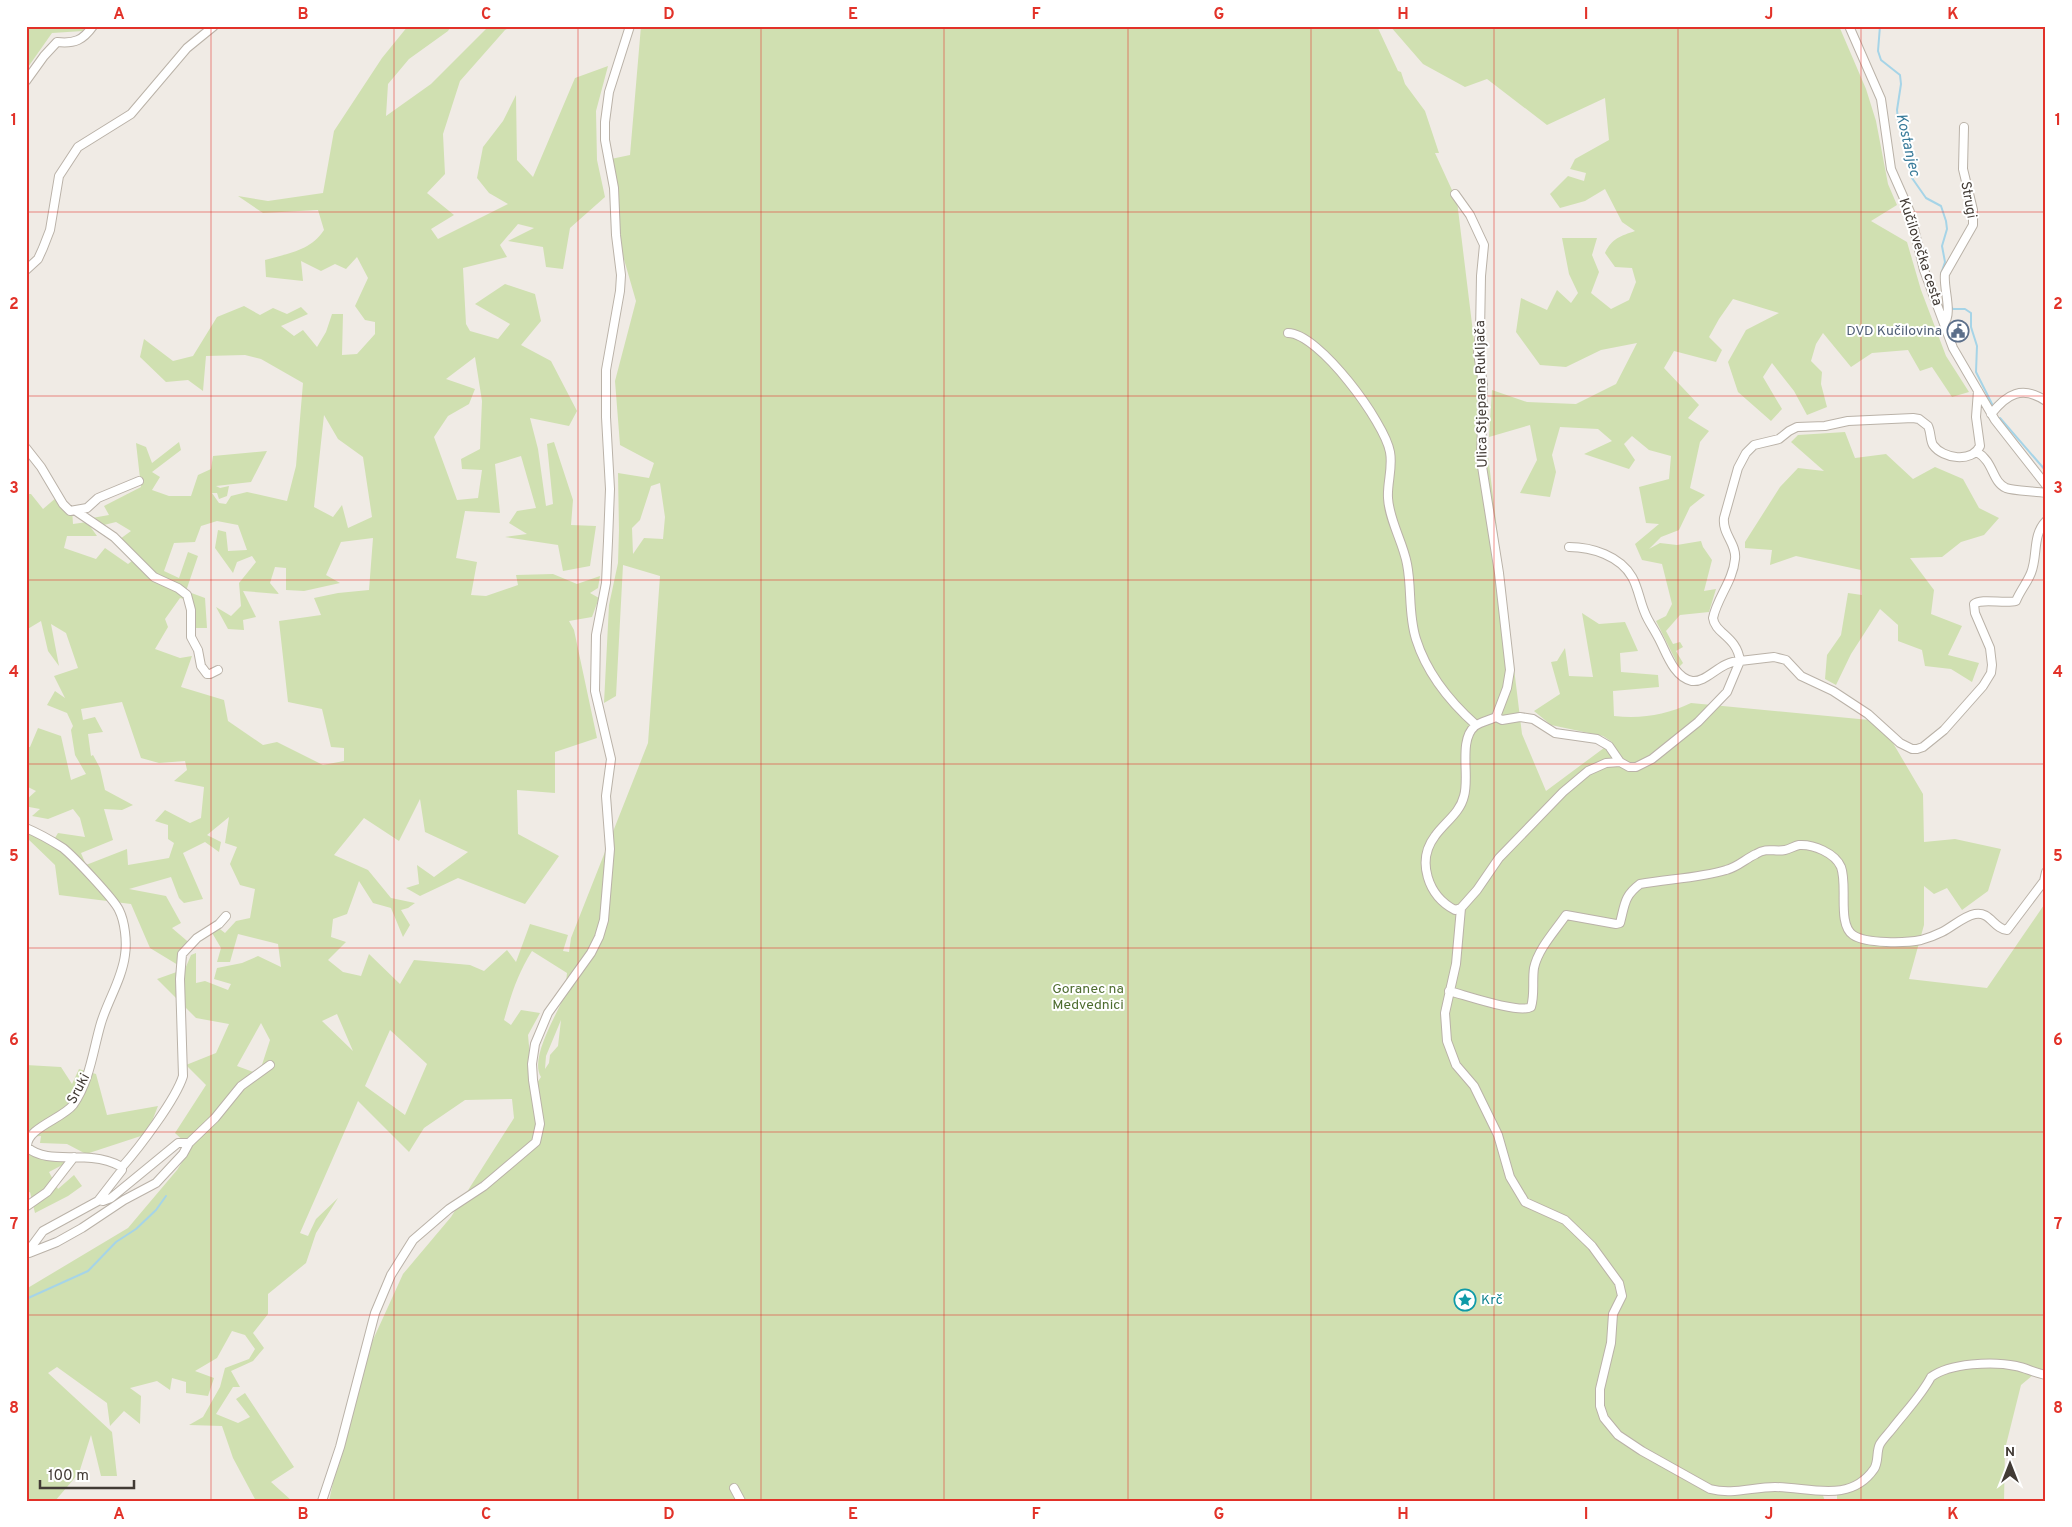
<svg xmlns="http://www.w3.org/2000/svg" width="2072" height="1527" viewBox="0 0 2072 1527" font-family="Overpass,sans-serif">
<rect width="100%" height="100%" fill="#f0ebe5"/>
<path fill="#d0e0b1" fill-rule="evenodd" d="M 26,26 L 85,26 L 83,31 L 52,33 L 26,70 Z
M 408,26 L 451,26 L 448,31 L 409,59 L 388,84 L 386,116 L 431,84 L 489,26 L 512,26 L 505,30 L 460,81 L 443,134 L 445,174 L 427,193 L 454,215 L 431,229 L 438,239 L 508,204 L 489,193 L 477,178 L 483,147 L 503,121 L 516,95 L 517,160 L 533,177 L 575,78 L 608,66 L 596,111 L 597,160 L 605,197 L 570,228 L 563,269 L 546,267 L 543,247 L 508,241 L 534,228 L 518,224 L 500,245 L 507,257 L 463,268 L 466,324 L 470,331 L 498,339 L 510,324 L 475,304 L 505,284 L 535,294 L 541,321 L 521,345 L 551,361 L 577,411 L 569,426 L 530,418 L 538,449 L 546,506 L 553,504 L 547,444 L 554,442 L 573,500 L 571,525 L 596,526 L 590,566 L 563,571 L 558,545 L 505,537 L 527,534 L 509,523 L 517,511 L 536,508 L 521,456 L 495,464 L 500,513 L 465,511 L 456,558 L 477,562 L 471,595 L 486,596 L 518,585 L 516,575 L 553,574 L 577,584 L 600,576 L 598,588 L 590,593 L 599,598 L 592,617 L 569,621 L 574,630 L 597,738 L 555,752 L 555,793 L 517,790 L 518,834 L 559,856 L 525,904 L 458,878 L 420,896 L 406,888 L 419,884 L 417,865 L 434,877 L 468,852 L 425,832 L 420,799 L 399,841 L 364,818 L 334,855 L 368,870 L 391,898 L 415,903 L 408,908 L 401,910 L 410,925 L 403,937 L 391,908 L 373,903 L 359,881 L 347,914 L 333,919 L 331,937 L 346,942 L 328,960 L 343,972 L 361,976 L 369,954 L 400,984 L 414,960 L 470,965 L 484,971 L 507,950 L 516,962 L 530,924 L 568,935 L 563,951 L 569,952 L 571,938 L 648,743 L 660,576 L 623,565 L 616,696 L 604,703 L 609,605 L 618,563 L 619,530 L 618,473 L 649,478 L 654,463 L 620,445 L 615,381 L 636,301 L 621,249 L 619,212 L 611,159 L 630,155 L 641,26 L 1377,26 L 1398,71 L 1401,72 L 1405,84 L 1425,111 L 1439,153 L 1435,153 L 1457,201 L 1522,734 L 1546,791 L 1612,742 L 1603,736 L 1551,725 L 1534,711 L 1560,694 L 1551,662 L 1557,661 L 1565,648 L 1569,676 L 1593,677 L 1582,613 L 1599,624 L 1625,622 L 1638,651 L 1620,653 L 1621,672 L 1658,675 L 1659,687 L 1613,691 L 1614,716 C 1642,719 1666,715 1691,703 L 1880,721 L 1923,794 L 1924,842 L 1955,839 L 2001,849 L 1988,891 L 1962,910 L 1947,888 L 1934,894 L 1924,886 L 1924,925 L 1909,979 L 1987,988 L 2046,902 L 2046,1370 L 2033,1375 L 2021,1385 L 2005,1449 L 2004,1501 L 1837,1501 L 1837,1494 L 1821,1490 L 1825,1501 L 329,1501 L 356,1377 L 403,1274 L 451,1217 L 514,1118 L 512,1099 L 465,1100 L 424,1128 L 409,1152 L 358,1101 L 300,1233 L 308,1236 L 316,1219 L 338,1198 L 316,1233 L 306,1263 L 268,1294 L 268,1314 L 253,1333 L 264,1348 L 253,1361 L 231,1371 L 240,1387 L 233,1387 L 216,1414 L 238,1423 L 250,1417 L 236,1399 L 245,1393 L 294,1467 L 271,1482 L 292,1501 L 256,1501 L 233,1458 L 222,1426 L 189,1425 L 203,1417 L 220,1387 L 225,1368 L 249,1359 L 255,1349 L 245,1335 L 232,1331 L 217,1358 L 195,1371 L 214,1378 L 208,1396 L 186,1393 L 186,1382 L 172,1378 L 170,1390 L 157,1381 L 130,1388 L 141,1396 L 140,1424 L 124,1411 L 110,1426 L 107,1403 L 57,1367 L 48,1373 L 112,1432 L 117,1476 L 101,1476 L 91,1435 L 79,1473 L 55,1501 L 26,1501 L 26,1289 L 128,1228 L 177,1170 L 191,1148 L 175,1133 L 206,1085 L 186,1065 L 216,1053 L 229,1024 L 196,1018 L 157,979 L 185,969 L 191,955 L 196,953 L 196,983 L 205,981 L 228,990 L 231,984 L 214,979 L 217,968 L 242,963 L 258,956 L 281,967 L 278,944 L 238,934 L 230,962 L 217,962 L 221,948 L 211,931 L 216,926 L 225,933 L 236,921 L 250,918 L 255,889 L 240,885 L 230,864 L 237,847 L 225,843 L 229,817 L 207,835 L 221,842 L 219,852 L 205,842 L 183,853 L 203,899 L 184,903 L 179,898 L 171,877 L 129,889 L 166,896 L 181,923 L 172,928 L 193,946 L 178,965 L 150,948 L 131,904 L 59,895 L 55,865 L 26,837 L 26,830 L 55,838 L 58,833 L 85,837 L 80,818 L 73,809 L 48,819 L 32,816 L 40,809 L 29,807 L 26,811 L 26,800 L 36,791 L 26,786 L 26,747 L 30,747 L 38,728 L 61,736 L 71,780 L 86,774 L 75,755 L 71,730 L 73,726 L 67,713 L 47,705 L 55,691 L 65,698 L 54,676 L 78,668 L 66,633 L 51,624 L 59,666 L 48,651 L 41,621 L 26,630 L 26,494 L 31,494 L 43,509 L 57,497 L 72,509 L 73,524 L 87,522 L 97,536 L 67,536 L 64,548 L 96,559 L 105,548 L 128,564 L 137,557 L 120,539 L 131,531 L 116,522 L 100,526 L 92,518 L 109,515 L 104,506 L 141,487 L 136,443 L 146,447 L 152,463 L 179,442 L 181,450 L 152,472 L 160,477 L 152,490 L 169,496 L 191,496 L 198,475 L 211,469 L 213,456 L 267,451 L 251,482 L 216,486 L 220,488 L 229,486 L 227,496 L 219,499 L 217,493 L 212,493 L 219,503 L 226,504 L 231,496 L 247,492 L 287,501 L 296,466 L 303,383 L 261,359 L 245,355 L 206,356 L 203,391 L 188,380 L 166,382 L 140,357 L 144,339 L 173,361 L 193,356 L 217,317 L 244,306 L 260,315 L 273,308 L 287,314 L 301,307 L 308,314 L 281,326 L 294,336 L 303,330 L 317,347 L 326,332 L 332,314 L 343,314 L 342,355 L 357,354 L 375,334 L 375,322 L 365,320 L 355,306 L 368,278 L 357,257 L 346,269 L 335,264 L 321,271 L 301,261 L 303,281 L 266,277 L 265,260 C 289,253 310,251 324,230 L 318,210 L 263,213 L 238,196 L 268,201 L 323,193 L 334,131 L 382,58 ZM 475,357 L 482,401 L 480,449 L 461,459 L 462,469 L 482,470 L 478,498 L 457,500 L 434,437 L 448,416 L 469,404 L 475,389 L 446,379 ZM 324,415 L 338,439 L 363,457 L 372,517 L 348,528 L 342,505 L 333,517 L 314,507 ZM 660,483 L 665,517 L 663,539 L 644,538 L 633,554 L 632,528 L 640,520 L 651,486 ZM 217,521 L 238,525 L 247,550 L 228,551 L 226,532 L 218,530 L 215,548 L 233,573 L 237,562 L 252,556 L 256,562 L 239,583 L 241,606 L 231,616 L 216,607 L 228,629 L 244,630 L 243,620 L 256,617 L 243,591 L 279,594 L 270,583 L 275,567 L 286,568 L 286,590 L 304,591 L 340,583 L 326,575 L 341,542 L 373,538 L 369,590 L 338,593 L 314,598 L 321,615 L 279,621 L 288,702 L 322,709 L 331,747 L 344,748 L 344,761 L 323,765 L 277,742 L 263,745 L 228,721 L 224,700 L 181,687 L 192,656 L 180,658 L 155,649 L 168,627 L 165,619 L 180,598 L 188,600 L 190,628 L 207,628 L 205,598 L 186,591 L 198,556 L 188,552 L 179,578 L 164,571 L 174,543 L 195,542 L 201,526 ZM 122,702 L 141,758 L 159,763 L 185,761 L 187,770 L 174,781 L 204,787 L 201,818 L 190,823 L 165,810 L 155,821 L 168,825 L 168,839 L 174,843 L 169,858 L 128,865 L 127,849 L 86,865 L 81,853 L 113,840 L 104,809 L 122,810 L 133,805 L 105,790 L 100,768 L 93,755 L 91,756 L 88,734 L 103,732 L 95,717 L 83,720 L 81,709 ZM 532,951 L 567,973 C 566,980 566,989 564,996 C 557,1015 529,1058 541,1077 L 533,1089 L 528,1035 L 540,1013 L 521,1010 L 511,1025 L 504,1020 C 511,995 518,973 532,951 ZM 337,1014 L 353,1051 L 322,1021 ZM 561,1020 L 558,1046 L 550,1055 L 549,1063 L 545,1069 L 546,1056 ZM 261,1023 L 270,1040 L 259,1074 L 237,1066 ZM 390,1030 L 427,1064 L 405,1115 L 365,1086 Z
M 1390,26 L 1839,26 L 1866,89 L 1876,121 L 1888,184 L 1897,205 L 1871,221 L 1907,242 L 1921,290 L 1946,356 L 1969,392 L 1952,397 L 1932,367 L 1920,371 L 1908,350 L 1872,353 L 1851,367 L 1823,333 L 1816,344 L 1811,361 L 1822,372 L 1821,384 L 1827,407 L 1807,415 L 1794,391 L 1772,363 L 1763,377 L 1782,409 L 1771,421 L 1738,392 L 1728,362 L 1746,330 L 1779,313 L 1733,299 L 1719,319 L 1709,337 L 1722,350 L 1716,362 L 1674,351 L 1664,368 L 1699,405 L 1688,418 L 1709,431 L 1700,442 L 1690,488 L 1705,495 L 1690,507 L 1679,530 L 1661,537 L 1649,549 L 1660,543 L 1677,545 L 1701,541 L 1703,547 L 1712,560 L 1704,591 L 1716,589 L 1709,612 L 1680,615 L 1666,631 L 1673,644 L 1680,642 L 1683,647 L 1676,651 L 1683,663 L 1679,667 L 1656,621 L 1666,616 L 1672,604 L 1662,564 L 1642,560 L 1635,544 L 1659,524 L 1646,523 L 1639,487 L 1669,479 L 1671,456 L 1649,450 L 1632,436 L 1624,444 L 1635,460 L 1629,469 L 1584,454 L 1612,441 L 1598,429 L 1560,427 L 1552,455 L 1556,472 L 1550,497 L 1520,493 L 1537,460 L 1530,425 L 1489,437 L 1492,390 L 1527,402 L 1576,404 L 1616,384 L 1637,343 L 1601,350 L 1566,367 L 1540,365 L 1516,332 L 1521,298 L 1547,310 L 1557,290 L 1571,303 L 1578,293 L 1569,274 L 1562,238 L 1597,238 L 1592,255 L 1599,272 L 1591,293 L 1611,309 L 1629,300 L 1636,282 L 1632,268 L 1615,267 L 1605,253 C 1612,238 1621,236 1635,231 L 1622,222 L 1605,189 L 1585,201 L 1560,208 L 1550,194 L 1568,176 L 1584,181 L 1586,173 L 1570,169 L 1575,159 L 1609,140 L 1605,98 L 1547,125 L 1487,79 L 1465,87 L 1423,64 Z
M 1845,432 L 1855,458 L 1886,454 L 1913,479 L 1935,467 L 1963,479 L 1979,508 L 1999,518 L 1984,535 L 1961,542 L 1942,557 L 1910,558 L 1934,590 L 1931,614 L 1962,626 L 1948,655 L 1979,663 L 1972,682 L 1951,669 L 1925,666 L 1922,650 L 1898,641 L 1898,625 L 1880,609 L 1851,654 L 1836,685 L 1825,679 L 1827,655 L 1841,635 L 1848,593 L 1862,595 L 1861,570 L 1796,556 L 1770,565 L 1772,550 L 1745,548 L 1745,542 L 1780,487 L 1798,468 L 1824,471 L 1791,442 L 1798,435 Z
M 26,1065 L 61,1067 L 72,1084 L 79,1069 L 96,1074 L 107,1115 L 158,1106 L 147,1134 L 86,1154 L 67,1144 L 40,1143 L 41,1136 L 26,1137 Z
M 26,1154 L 70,1161 L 49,1172 L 58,1189 L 74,1175 L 82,1186 L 68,1196 L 35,1213 L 30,1192 L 26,1193 Z"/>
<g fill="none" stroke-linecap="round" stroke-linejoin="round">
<path stroke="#a6d4e7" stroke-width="2" d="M 1880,26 L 1878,51 L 1881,60 L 1900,75 L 1901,84 L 1897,110 L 1898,119 L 1904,125 L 1907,133 L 1912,178 L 1926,198 L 1941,206 L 1946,221 L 1947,229 L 1942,246 L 1945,262 L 1941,274 L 1942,285
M 1950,306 L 1953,309 L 1965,309 L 1971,313 L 1971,327 L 1977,346 L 1976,372 L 1993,406
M 2000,418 L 2046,471
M 26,1299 L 88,1271 L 116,1242 L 136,1229 L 156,1210 L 166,1196"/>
<g stroke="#bab2a8" stroke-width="10">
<path id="minor" d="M 1849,26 L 1881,99 L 1891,169 L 1910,212 L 1924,270 L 1953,348 L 1995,420 L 2046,485
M 26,81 L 44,56 L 57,42 C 75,44 83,40 93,26
M 1455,194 L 1470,215 L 1484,245 L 1481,276 L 1480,333 L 1478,353 L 1483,384 L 1481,460 L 1499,573 L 1510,670 L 1507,688 L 1496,717 C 1490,720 1480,722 1475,726 C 1458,740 1470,777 1464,796 C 1460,813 1445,822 1435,836 C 1416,861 1428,896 1455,910 L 1461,908
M 26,270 L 38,259 L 43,248 L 50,230 L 59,176 L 78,147 L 131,114 L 187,48 L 214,26
M 1944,323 C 1953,314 1943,287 1945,274 L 1973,225 L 1973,210 L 1963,169 L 1964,127
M 1288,333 C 1319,333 1385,423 1390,452 C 1393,468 1387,483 1388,498 C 1389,520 1403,542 1407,564 C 1412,589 1408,614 1416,639 C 1427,674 1449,701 1476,725
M 1991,414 C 2007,394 2022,385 2046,401
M 26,448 L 41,467 L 63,504 L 70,511 L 87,508 L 98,498 L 139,481
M 1977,452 C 1994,462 1992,482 2006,488 C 2014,491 2035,491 2046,493
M 76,511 L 114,537 L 154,577 L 178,588 L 187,595 L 191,610 L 191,637 L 198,650 L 201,666 L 207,674 L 210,674 L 218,670
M 2046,521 C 2032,535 2038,556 2031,573 C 2027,583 2020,591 2016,601 C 2005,604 1981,598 1974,604 L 1975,613 L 1990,648 L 1992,665 L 1991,673 L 1983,686 L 1944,730 L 1923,747 L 1917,749 L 1912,749 L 1900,743 L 1868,714 L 1833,691 L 1801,676 L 1786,660 L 1774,657 L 1740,661 L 1727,692 L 1698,722 L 1652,759 L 1636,767 L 1629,767 L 1620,762 L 1606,763 L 1588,771 L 1563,792 L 1499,858 L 1477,890 L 1461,908 L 1456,964 L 1445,1013 L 1447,1041 L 1456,1065 L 1474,1086 L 1498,1135 L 1510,1177 L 1525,1202 L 1565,1220 L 1592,1246 L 1619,1283 L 1622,1296 L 1613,1314 L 1611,1343 L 1600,1389 L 1600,1406 L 1604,1418 L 1618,1435 L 1642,1451 L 1710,1489 C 1732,1495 1753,1487 1775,1487 C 1809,1487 1850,1504 1874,1469 C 1879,1462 1876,1451 1880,1444 C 1883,1439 1888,1434 1892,1429 C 1905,1412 1921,1396 1931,1377 C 1950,1363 1993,1361 2016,1366 C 2026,1368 2035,1373 2046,1375
M 1569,547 C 1592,547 1620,556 1632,577 C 1638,587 1640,602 1645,613 C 1648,621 1654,629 1658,637 C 1666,651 1673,677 1692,681 C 1707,683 1720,661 1740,661 C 1737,636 1715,634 1713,618 C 1717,598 1733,581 1735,559 C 1737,544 1722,534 1724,518 L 1738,468 L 1746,453 L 1754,445 L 1779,439 L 1789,431 L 1797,427 L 1825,426 L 1848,421 L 1913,418 L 1919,419 L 1928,426 C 1931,432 1930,440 1933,445 C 1943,459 1972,463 1980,446 L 1976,417 L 1978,391
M 1496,717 L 1502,720 L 1520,717 L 1533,719 L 1555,733 L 1597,739 L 1609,746 L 1620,762
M 26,828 C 38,833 52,841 63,848 C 73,856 114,899 119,910 C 125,922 127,942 125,955 C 122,979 108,1000 101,1023 C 93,1050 90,1081 73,1105 C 62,1119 26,1128 27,1147 C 43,1162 72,1155 92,1158 C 103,1159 113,1162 122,1167 L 122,1170 L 98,1201 L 43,1231 L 26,1254
M 1449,991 C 1465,995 1519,1014 1531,1007 C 1535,994 1532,981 1534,968 C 1538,949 1555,931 1566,915 L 1616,924 L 1620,923 C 1625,904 1624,896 1640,884 C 1668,879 1700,878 1726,870 C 1738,867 1745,859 1756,854 C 1767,847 1774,852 1785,850 C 1790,849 1794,846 1799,845 C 1813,844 1835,853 1841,867 C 1848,885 1837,924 1853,935 C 1866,944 1906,943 1921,940 C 1928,938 1936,935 1942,932 C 1952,927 1964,916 1975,914 C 1990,911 1994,929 2007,930 L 2044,881 L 2046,872
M 122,1167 C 139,1148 176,1099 183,1076 L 180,979 L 182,954 L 197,938 L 219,924 L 226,916
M 99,1200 L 103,1201 L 111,1198 L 178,1143 L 189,1143
M 27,1206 L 47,1192 L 74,1157
M 29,1253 L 57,1242 L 82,1228 L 124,1200 L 156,1183 L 183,1154 L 189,1143 L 215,1118 L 241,1086 L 270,1065
M 734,1488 L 741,1501
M 322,1501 L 340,1447 L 375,1313 L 391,1275 L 413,1240 L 449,1209 L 484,1186 L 536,1142 L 540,1124 L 533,1080 L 532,1064 L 535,1044 L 548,1013 L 591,953 L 599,937 L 604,920 L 610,849 L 606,796 L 611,759 L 595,691 L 596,635 L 606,583 L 608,541 L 610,489 L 606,417 L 606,370 L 620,291 L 621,275 L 616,235 L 614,188 L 605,140 L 605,122 L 609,92 L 630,26"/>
</g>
<use href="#minor" stroke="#fff" stroke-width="8"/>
</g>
<path fill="none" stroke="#e23229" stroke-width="1" stroke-opacity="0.55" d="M 211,26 L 211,1501M 394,26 L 394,1501M 578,26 L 578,1501M 761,26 L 761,1501M 944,26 L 944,1501M 1128,26 L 1128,1501M 1311,26 L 1311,1501M 1494,26 L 1494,1501M 1678,26 L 1678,1501M 1861,26 L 1861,1501M 26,212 L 2046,212M 26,396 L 2046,396M 26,580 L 2046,580M 26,764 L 2046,764M 26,948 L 2046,948M 26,1132 L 2046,1132M 26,1315 L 2046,1315"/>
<defs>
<g id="civic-ring" transform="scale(1.125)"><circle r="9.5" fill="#fff" stroke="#5c6f8a" stroke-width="1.5"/><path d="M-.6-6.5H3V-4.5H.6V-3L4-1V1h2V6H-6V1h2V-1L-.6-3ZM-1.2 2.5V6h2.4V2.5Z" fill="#5c6f8a"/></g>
<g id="sight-ring" transform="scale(1.125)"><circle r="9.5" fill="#fff" stroke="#0f9aa8" stroke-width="1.5"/><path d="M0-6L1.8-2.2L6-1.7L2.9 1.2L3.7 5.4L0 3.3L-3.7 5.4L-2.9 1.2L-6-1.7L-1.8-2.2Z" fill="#0f9aa8"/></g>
</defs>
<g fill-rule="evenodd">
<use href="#civic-ring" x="1958" y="331"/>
<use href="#sight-ring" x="1465" y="1300"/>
</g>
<g text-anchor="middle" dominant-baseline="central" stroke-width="4" stroke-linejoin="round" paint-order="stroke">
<g font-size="14" fill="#423b35" stroke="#fff">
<text transform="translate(1968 200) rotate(80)">Strugi</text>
<text transform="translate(1920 252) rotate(72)">Kučilovečka cesta</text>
<text transform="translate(1482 394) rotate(-91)">Ulica Stjepana Rukljača</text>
<text transform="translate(79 1089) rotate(-62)">Sruki</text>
</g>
<g font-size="14" fill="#4e5e75" stroke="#fff" text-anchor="end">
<text x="1942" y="331">DVD Kučilovina</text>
</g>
<g font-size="14" fill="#4d6c2f" stroke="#fff">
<text x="1088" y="989">Goranec na<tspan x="1088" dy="16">Medvednici</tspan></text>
</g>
<g font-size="14" fill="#0d838f" stroke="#fff" text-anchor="start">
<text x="1481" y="1300">Krč</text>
</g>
<g font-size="15" font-style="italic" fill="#397b9a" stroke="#fff">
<text transform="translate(1907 145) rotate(77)">Kostanjec</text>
</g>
</g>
<rect width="2072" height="1527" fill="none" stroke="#ffffff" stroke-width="55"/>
<g transform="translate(2010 1464)" stroke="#ffffff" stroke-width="4" paint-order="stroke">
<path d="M0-4L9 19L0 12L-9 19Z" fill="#423b35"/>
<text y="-8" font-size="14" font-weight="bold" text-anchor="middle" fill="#423b35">N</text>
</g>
<path d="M40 1480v8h94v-8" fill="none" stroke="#423b35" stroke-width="2.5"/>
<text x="48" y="1480" font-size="15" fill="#423b35" stroke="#ffffff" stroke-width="4" paint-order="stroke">100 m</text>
<rect x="28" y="28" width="2016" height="1472" fill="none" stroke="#e23229" stroke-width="2"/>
<g font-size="16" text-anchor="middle" font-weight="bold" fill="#e23229">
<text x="119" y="19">A</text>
<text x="303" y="19">B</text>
<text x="486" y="19">C</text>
<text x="669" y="19">D</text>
<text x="853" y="19">E</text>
<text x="1036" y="19">F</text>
<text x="1219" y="19">G</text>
<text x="1403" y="19">H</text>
<text x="1586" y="19">I</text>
<text x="1769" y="19">J</text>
<text x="1953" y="19">K</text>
<text x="14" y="125">1</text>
<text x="2058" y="125">1</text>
<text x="14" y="309">2</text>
<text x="2058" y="309">2</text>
<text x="14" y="493">3</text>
<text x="2058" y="493">3</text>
<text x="14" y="677">4</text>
<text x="2058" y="677">4</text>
<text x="14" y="861">5</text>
<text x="2058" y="861">5</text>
<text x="14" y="1045">6</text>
<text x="2058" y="1045">6</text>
<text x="14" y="1229">7</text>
<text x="2058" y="1229">7</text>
<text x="14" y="1413">8</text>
<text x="2058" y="1413">8</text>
<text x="119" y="1519">A</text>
<text x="303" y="1519">B</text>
<text x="486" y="1519">C</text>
<text x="669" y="1519">D</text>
<text x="853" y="1519">E</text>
<text x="1036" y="1519">F</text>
<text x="1219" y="1519">G</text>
<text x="1403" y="1519">H</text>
<text x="1586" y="1519">I</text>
<text x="1769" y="1519">J</text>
<text x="1953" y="1519">K</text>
</g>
</svg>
